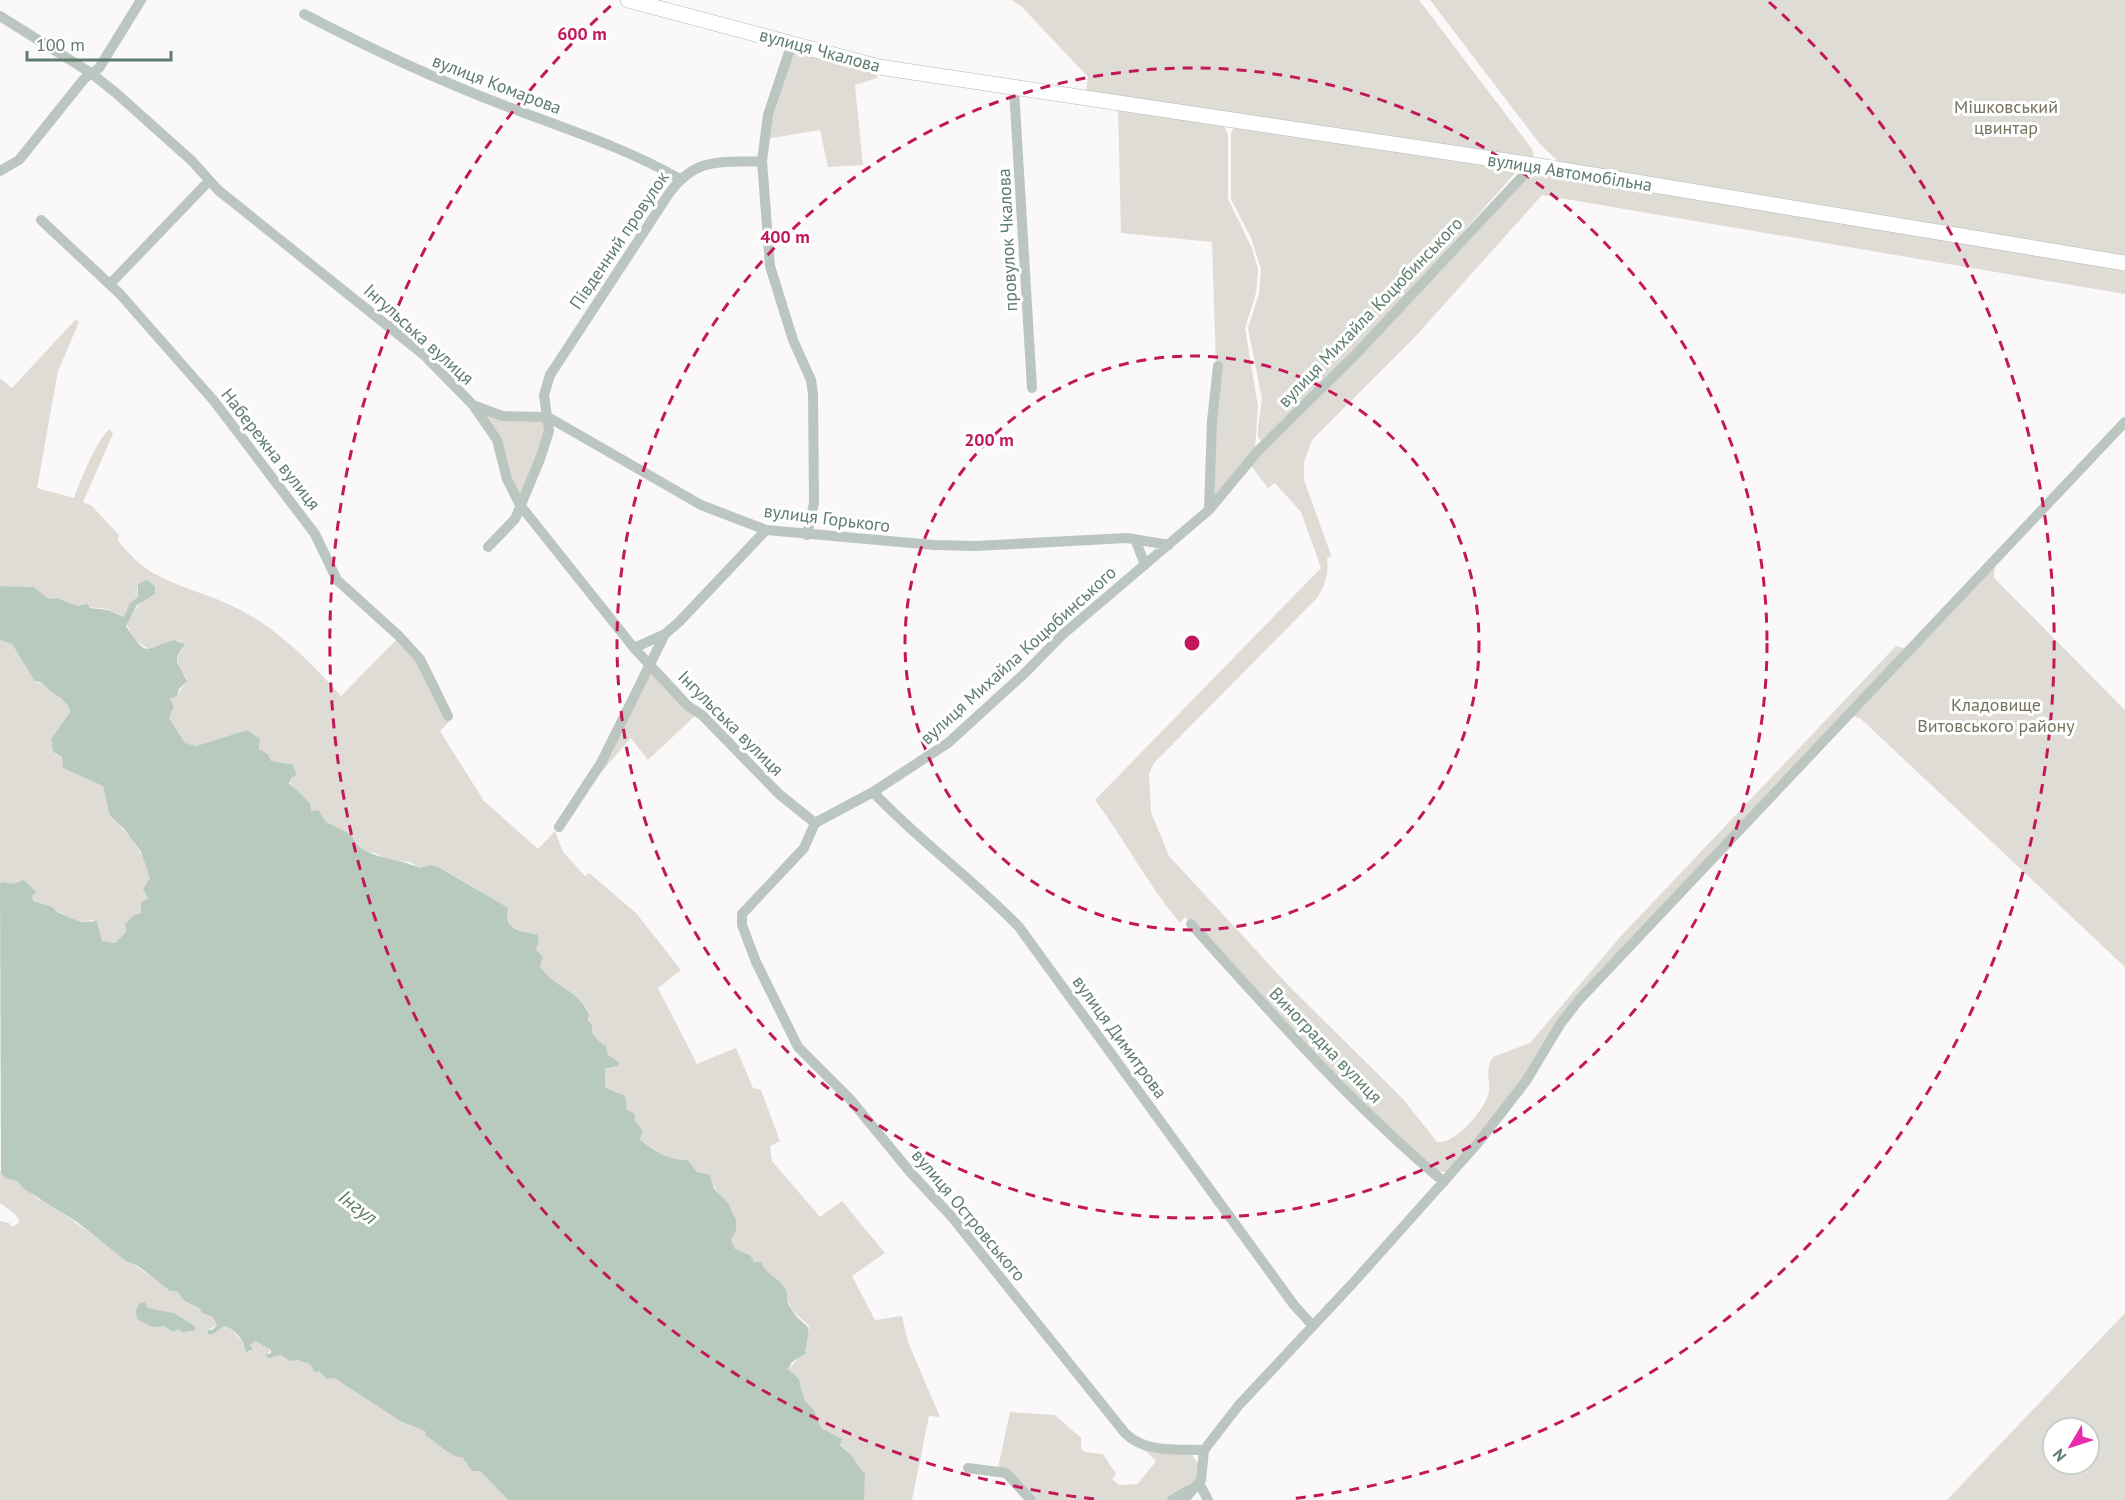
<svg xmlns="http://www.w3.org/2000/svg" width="2125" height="1500" viewBox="0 0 2125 1500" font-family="'PT Sans',sans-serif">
<rect width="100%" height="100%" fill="#faf8f8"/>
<path fill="#dfdcd6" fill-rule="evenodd" d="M 1012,0 L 1419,0 L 1532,149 L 1534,158 L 1085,95 L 1088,77 L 1021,6 Z
M 1430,0 L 2125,0 L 2125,257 L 1561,164 L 1540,144 Z
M 793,52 L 878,71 L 877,78 L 855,85 L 863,165 L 828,167 L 820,130 L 766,139 Z
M 1118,108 L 1224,126 L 1228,134 L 1228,199 L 1252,248 L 1258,269 L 1256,293 L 1245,328 L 1258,407 L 1255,448 L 1214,499 L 1216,366 L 1212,242 L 1121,233 Z
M 1234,127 L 1516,168 L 1517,171 L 1404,298 L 1262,442 L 1258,437 L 1258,428 L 1262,399 L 1248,328 L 1259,294 L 1261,269 L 1251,238 L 1231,199 L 1231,133 Z
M 1543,172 L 2125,267 L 2125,294 L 1542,195 L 1415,337 L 1312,440 L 1304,462 L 1304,480 L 1331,555 L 1327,559 C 1329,574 1325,585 1317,598 L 1154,763 L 1149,774 L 1151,812 L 1169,856 L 1289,986 L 1403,1099 L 1437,1142 C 1454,1145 1481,1113 1487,1098 C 1493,1084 1483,1070 1493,1057 L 1530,1043 L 1621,936 L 1896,646 L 1907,649 L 1577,999 C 1537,1059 1496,1119 1446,1172 L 1433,1171 L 1338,1079 L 1197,928 L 1185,917 L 1180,923 C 1148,885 1125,840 1095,800 L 1321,568 L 1301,512 L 1275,483 L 1268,488 L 1250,464 L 1360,356 L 1516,188 L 1531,174 Z
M 76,319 L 79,322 L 58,371 L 37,488 L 74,498 C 80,482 97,438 110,429 L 113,434 L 83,502 L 92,506 L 119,535 L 118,541 C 125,549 132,557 140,564 C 165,584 200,591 228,604 C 273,624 309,660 341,696 L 398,638 L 428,673 L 449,722 L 440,731 L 484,801 L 538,849 L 555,831 L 563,852 L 585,876 L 589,873 L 636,913 L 681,970 L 658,988 L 697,1064 L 736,1048 L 753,1088 L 761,1090 L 780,1141 L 770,1146 L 772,1161 L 820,1217 L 842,1201 L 885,1253 L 852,1276 L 875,1320 L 902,1316 L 908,1342 L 940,1417 L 929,1416 L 912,1500 L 864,1500 C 863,1492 865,1484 865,1476 C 865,1468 830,1432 821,1428 L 814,1410 L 805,1401 L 800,1381 L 788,1369 L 806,1351 L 809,1326 L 791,1309 L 784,1286 L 770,1277 L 762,1265 C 754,1262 741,1254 735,1249 L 731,1241 C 732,1233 737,1230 736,1222 C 733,1204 713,1195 711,1177 L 697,1172 L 688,1160 C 667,1160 655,1151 640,1140 L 643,1132 L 634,1120 L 633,1114 L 628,1112 L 618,1092 L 605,1087 L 605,1069 L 616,1067 L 619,1062 L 607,1055 L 604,1044 L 595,1040 L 592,1029 L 593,1025 L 588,1019 L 589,1013 C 578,987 551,990 540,966 L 542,959 L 536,950 L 539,940 L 535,933 L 528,934 L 511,926 L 507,918 L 507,907 L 444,870 L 430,865 L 420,868 L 410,862 L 389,860 L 375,853 L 364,852 L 354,844 L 352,835 L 326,823 L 316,810 L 311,811 C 306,799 294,791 289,780 L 293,777 L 288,763 L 271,761 L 268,754 L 259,749 L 260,742 L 247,730 L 196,746 L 185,743 L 169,718 L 174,707 L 169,699 L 177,696 L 187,679 L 178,667 L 177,656 L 183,649 L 181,641 L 168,642 L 150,650 L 134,639 L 126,623 L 142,600 L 137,586 L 138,597 L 124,617 L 108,609 L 78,606 L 57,598 L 49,599 L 34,587 L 0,586 L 0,378 L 12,388 Z
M 480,410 L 543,421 L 547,432 L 521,494 L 518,494 Z
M 1995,565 L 1994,578 L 2125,710 L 2125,967 L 1861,719 L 1853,716 Z
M 0,640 L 12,644 L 37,683 L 44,683 L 64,698 L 70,712 L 51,739 L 53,752 L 62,758 L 63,768 L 102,785 L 105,790 L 110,816 L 131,838 L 143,857 L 150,878 L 147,901 L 141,903 L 141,913 L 136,914 L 125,924 L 126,932 L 115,943 L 102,941 L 98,924 L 93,920 L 81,922 L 33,901 L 27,883 L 14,884 L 3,882 L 0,884 Z
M 650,671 L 697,714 L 648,760 L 631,738 L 583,793 Z
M 0,1171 L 5,1178 L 11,1177 L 39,1200 L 43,1199 L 172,1292 L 178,1292 L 183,1300 L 213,1317 L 217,1325 L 206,1331 L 208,1334 L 212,1335 L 224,1326 L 233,1330 L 249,1352 L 252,1351 L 250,1344 L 255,1341 L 271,1350 L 266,1356 L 281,1355 C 290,1361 300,1359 310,1364 C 318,1369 325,1380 334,1378 L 404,1423 L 425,1431 L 426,1436 L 462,1457 L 470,1468 L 480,1471 L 508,1500 L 0,1500 L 0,1221 L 9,1223 L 12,1227 L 20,1222 L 15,1214 L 0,1203 ZM 146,1303 L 148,1308 L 174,1313 L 195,1326 L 191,1332 L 179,1329 L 175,1331 L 164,1326 L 138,1320 Z
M 2125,1313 L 2125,1500 L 1947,1500 ZM 2053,1428 L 2089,1428 L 2089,1464 L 2053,1464 Z
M 1010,1412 L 1055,1415 L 1081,1438 L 1081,1448 L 1085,1452 L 1103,1454 L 1116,1474 L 1112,1479 L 1119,1485 L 1138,1484 L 1156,1461 L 1140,1446 L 1191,1453 L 1199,1465 L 1198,1481 L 1168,1500 L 1034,1500 L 998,1468 Z"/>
<path fill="#b8cabe" d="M 147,580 L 155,586 L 155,594 L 137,605 L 126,626 C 148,660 145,648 174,640 L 185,644 L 177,656 L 177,663 L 187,681 L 179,689 L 177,696 L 170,699 L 174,707 L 169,718 L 185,743 L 196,746 L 247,730 L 260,739 L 259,749 L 268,754 L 271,761 L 292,764 L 297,775 L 291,778 L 289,783 L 310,803 L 311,811 L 318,810 L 326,822 L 352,835 C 356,858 400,858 420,868 L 430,865 L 440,868 L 507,907 C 509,912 506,916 508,921 C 512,931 527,933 537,934 L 539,940 L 536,950 L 543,957 L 540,966 C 554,989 578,988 589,1014 L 588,1020 L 593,1025 C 589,1035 599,1041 606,1046 L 608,1055 L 619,1062 L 618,1066 L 605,1069 L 605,1087 L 625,1096 L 627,1110 L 635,1114 L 634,1120 L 643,1131 L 640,1140 C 655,1151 667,1160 688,1160 L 697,1172 L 710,1175 L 714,1189 L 728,1203 L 736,1220 L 736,1230 L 731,1240 L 735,1249 L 750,1255 L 754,1262 L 761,1262 C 767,1275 776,1277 784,1286 C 789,1293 786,1303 791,1309 C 809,1335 812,1315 805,1354 L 792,1362 L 788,1369 L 799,1379 L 805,1401 L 814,1410 L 821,1428 L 842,1439 L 840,1445 L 851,1455 L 865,1474 L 864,1500 L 508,1500 L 480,1471 L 472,1471 L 462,1457 C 451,1458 437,1442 426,1436 L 425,1431 L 402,1422 L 334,1378 L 327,1379 L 319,1371 L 315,1372 L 310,1364 L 297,1360 L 290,1361 L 281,1355 L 269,1358 L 265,1355 L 271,1353 L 271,1350 L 255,1341 L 250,1345 L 253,1350 L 246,1352 C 244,1341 236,1329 224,1326 L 212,1335 L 208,1334 L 207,1330 L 212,1330 L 217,1325 L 213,1317 L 202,1313 L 200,1309 L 183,1300 L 178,1292 L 170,1291 L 138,1266 L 126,1261 L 77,1222 L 24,1189 L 17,1181 L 5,1178 L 1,1173 L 0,884 L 2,882 L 14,884 L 24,880 L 36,892 L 32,896 L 33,901 L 52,907 L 57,912 L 81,922 L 97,921 L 102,941 L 115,943 L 126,932 L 125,924 L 134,915 L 141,913 L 141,903 L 148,898 L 143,889 L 150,878 L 141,852 L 124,829 L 110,816 L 103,786 L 63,768 L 62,757 L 53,752 L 51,739 L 70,712 C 66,695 51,696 43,683 L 35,681 L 12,644 L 0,640 L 0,586 L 34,587 L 49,599 L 57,598 L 78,606 L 87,604 L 90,608 L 108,610 L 124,617 L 130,603 L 138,597 L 138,584 Z
M 140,1302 L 146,1303 L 148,1308 L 174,1313 L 195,1326 L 195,1331 L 182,1332 L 179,1329 L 173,1332 L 164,1326 L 153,1327 L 138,1320 L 135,1312 Z"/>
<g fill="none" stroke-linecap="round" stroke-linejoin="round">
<g stroke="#aebbb5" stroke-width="16">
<path id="secondary" d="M 628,0 L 879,67 L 1533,165 L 2125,263"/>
</g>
<path stroke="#bcc6c1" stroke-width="10" d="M 304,14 C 369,48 435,79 503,105 C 563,128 624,147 680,179
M 0,16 L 91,73 L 116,93 L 192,161 L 218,190 L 424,355 L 473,405 L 497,440 L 507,479 L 520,505 L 634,648 L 688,706 L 702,715 L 779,794 L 815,823
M 792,43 L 768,115 L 762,161 L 770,266 L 793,340 L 811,380 L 813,394 L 814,503 L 807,535
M 1014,89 L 1032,388
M 0,171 L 19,160 L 84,79 L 99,68 L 141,0
M 41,220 L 120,294 L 214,401 L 315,534 L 337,580 L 399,636 L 420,659 L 448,716
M 110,284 L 208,182
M 473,405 L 502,416 L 548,417 L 701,505 L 766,530 L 934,545 L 976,546 L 1127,538 L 1169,545
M 1209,510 L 1212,421 L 1218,366
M 1135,539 L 1145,565
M 488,547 L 515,519 L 540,459 L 549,431 L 544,395 L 550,375 L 670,192 C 697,156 720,163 762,161
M 634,648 L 665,634 L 679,622 L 766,530
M 873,792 C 919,841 973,879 1019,927 L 1294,1305 L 1313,1326
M 559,827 L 601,763 L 665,634
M 1191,924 C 1272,1014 1352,1105 1444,1182
M 1204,1450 C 1178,1449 1144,1453 1125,1433 L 952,1217 L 911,1173 L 850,1099 L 798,1047 L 756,962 L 742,925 L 742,914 L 804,848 L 815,823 L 873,792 L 948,743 L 1025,673 L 1061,636 L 1209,510 L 1257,452 L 1357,353 L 1533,165
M 1204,1450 L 1239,1405 L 1353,1283 L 1478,1143 L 1526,1081 L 1561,1023 L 1579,1000 L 2125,422
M 968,1468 L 1006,1473 L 1031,1500
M 1199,1483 L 1208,1500
M 1172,1500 L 1189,1490
M 1184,1500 L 1201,1480 L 1204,1450"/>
<use href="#secondary" stroke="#fff" stroke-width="15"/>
</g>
<g fill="none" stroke="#c2185b" stroke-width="3" stroke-dasharray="10 8">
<circle cx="1192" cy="643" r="287"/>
<circle cx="1192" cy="643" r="575"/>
<path d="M1094 1499A862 862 0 0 1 615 2M1769 2A862 862 0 0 1 1290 1499"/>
</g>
<g text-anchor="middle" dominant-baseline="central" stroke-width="6" stroke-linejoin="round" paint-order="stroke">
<g font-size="18" fill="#5f7d6f" stroke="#fff">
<text transform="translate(820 50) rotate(15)">вулиця Чкалова</text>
<text transform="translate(497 84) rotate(21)">вулиця Комарова</text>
<text transform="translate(1570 172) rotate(9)">вулиця Автомобільна</text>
<text transform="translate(619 240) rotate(-56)">Південний провулок</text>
<text transform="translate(1007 240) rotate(-93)">провулок Чкалова</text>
<text transform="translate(1370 312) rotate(-46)">вулиця Михайла Коцюбинського</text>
<text transform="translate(419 334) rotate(42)">Інгульська вулиця</text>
<text transform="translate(271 449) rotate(52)">Набережна вулиця</text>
<text transform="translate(827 518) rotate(7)">вулиця Горького</text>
<text transform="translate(1018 655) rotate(-42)">вулиця Михайла Коцюбинського</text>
<text transform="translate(731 723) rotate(45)">Інгульська вулиця</text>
<text transform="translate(1120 1037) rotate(54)">вулиця Димитрова</text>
<text transform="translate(1326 1045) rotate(46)">Виноградна вулиця</text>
<text transform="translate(969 1215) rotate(50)">вулиця Островського</text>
</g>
<g font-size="18" fill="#75725e" stroke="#fff">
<text x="2006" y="106">Мішковський<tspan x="2006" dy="21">цвинтар</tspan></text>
<text x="1996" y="704">Кладовище<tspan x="1996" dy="21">Витовського району</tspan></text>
</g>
<g font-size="20" font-style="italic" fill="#5f7c69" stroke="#fff">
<text transform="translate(358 1207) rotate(37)">Інгул</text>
</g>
</g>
<circle cx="1192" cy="643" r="9" fill="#c2185b" stroke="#fff" stroke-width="3"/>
<g font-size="18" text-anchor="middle" font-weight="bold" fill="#c2185b" stroke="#fff" stroke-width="6" stroke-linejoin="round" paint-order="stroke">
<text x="582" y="40">600 m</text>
<text x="785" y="243">400 m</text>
<text x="989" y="446">200 m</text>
</g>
<g transform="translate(2071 1446) rotate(231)"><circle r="28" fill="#ffffff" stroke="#bfcbc5" stroke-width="1.5"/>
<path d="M0-4.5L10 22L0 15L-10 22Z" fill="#e72bad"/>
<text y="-9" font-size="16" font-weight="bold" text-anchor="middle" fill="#5f7d6f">N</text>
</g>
<path d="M27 51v9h144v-9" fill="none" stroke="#5f7d6f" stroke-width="3"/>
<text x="36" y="51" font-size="18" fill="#5f7d6f" stroke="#ffffff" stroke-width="4.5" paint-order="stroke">100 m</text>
</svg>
